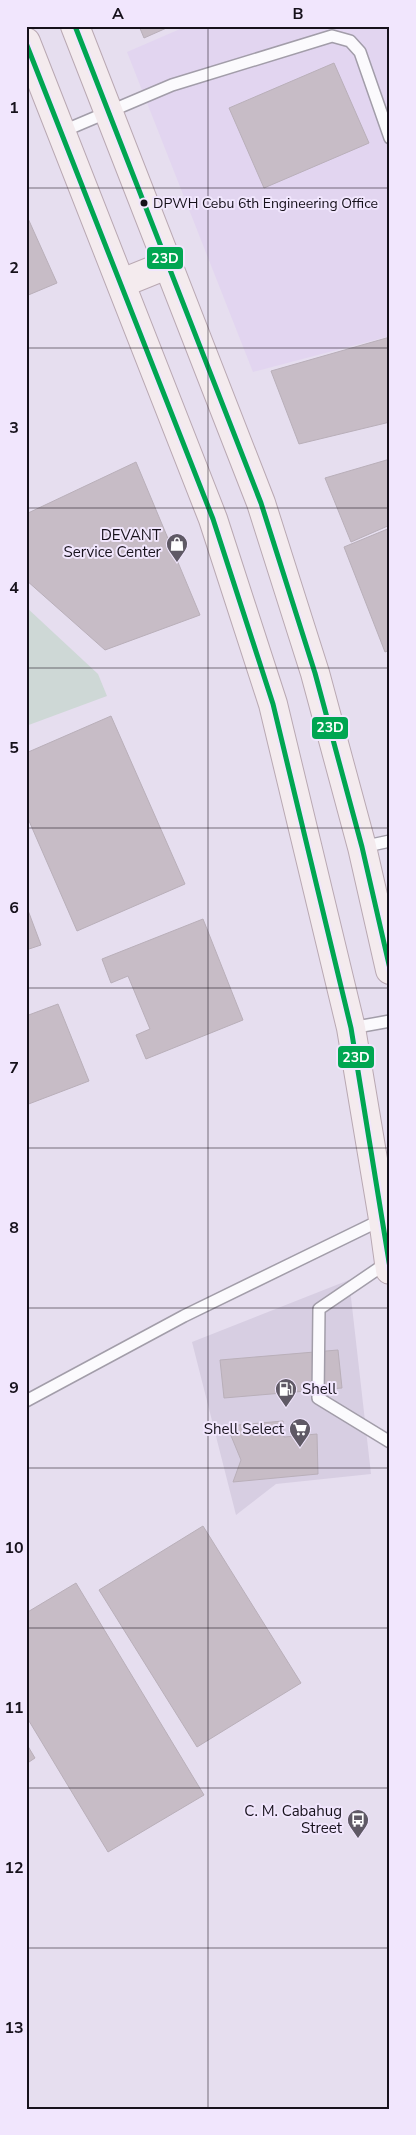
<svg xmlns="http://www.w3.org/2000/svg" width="416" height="2135" viewBox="0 0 416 2135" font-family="'Nunito Sans',sans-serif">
<rect width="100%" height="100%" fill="#e6deef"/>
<path fill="#d7cee2" d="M 349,1280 L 371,1474 L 276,1484 L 236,1515 L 192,1342 Z"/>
<path fill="#e2d5f0" d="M 187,26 L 390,26 L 390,336 L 253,372 L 127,52 Z"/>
<path fill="#ced8d6" d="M 26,607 L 98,674 L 107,696 L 26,726 Z"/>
<path fill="#c7bcc6" stroke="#b9afb9" d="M 139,26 L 171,26 L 144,38 Z
M 334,63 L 369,143 L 264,188 L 229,108 Z
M 26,214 L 57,283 L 26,296 Z
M 390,337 L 390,422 L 299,444 L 271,371 Z
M 390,459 L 390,525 L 351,542 L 325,478 Z
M 136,462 L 200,615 L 105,650 L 26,580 L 26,514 Z
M 390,528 L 390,650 L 385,652 L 344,547 Z
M 111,716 L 185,884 L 77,931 L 26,814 L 26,753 Z
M 26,905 L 41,945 L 26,950 Z
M 203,919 L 243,1020 L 146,1059 L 136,1035 L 150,1029 L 128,976 L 111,983 L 102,959 Z
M 58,1004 L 89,1081 L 26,1105 L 26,1016 Z
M 338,1350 L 342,1388 L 224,1398 L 220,1360 Z
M 283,1421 L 284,1437 L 317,1434 L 318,1474 L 233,1482 L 241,1460 L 227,1426 Z
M 203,1526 L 301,1683 L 197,1747 L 99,1590 Z
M 76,1583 L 204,1795 L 108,1852 L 26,1716 L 26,1613 Z
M 26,1743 L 35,1758 L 26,1764 Z"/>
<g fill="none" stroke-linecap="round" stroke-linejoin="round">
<g stroke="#a29da9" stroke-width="14">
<path id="lane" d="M 61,132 L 172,85 L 332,36 L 350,41 L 360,52 L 390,138
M 362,847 L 390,841
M 351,1028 L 390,1021
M 388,1262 L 319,1309 L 318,1398 L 390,1442
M 26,1401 L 184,1316 L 383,1219"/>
</g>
<g stroke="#b9a8b2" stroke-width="30">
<path id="primary" d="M 75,26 L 261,503 L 315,673 L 362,847 L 390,970
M 26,42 L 213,519 L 273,704 L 351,1028 L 383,1219 L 390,1270
M 122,283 L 169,264"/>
</g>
<use href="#lane" stroke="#fbfafd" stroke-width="11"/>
<use href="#primary" stroke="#f4ebee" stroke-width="28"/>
<g stroke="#f1e6fd" stroke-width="9">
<path id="bus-1" d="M 75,26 L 261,503 L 315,673 L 362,847 L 390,969
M 26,43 L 213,519 L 273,704 L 351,1028 L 390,1268"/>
</g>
<use href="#bus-1" stroke="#00a651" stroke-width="5"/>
</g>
<path fill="none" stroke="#16111b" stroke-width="1" stroke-opacity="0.55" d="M 208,26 L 208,2109M 26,188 L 390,188M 26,348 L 390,348M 26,508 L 390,508M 26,668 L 390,668M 26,828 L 390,828M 26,988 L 390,988M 26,1148 L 390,1148M 26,1308 L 390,1308M 26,1468 L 390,1468M 26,1628 L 390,1628M 26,1788 L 390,1788M 26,1948 L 390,1948"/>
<defs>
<g id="shop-pin" transform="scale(1.125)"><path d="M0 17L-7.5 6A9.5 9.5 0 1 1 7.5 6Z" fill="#5f5965" stroke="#f1e6fd"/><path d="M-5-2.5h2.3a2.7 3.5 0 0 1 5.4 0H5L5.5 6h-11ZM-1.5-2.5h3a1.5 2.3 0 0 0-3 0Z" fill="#fff"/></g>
<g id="fuel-pin" transform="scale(1.125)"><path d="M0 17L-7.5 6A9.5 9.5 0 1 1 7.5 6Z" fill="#5f5965" stroke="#f1e6fd"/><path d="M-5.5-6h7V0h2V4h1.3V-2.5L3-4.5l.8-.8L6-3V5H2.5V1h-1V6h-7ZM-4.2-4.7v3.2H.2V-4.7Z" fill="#fff"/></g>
<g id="supermarket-pin" transform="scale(1.125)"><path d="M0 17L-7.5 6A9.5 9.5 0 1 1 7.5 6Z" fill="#5f5965" stroke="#f1e6fd"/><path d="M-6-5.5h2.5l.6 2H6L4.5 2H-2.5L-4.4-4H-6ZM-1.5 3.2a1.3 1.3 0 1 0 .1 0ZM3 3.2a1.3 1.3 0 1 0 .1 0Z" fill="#fff"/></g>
<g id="bus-pin" transform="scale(1.125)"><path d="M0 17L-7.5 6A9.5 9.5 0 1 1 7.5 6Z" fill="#5f5965" stroke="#f1e6fd"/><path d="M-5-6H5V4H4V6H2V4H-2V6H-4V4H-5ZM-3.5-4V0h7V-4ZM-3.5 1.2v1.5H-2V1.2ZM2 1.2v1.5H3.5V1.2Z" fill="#fff"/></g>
</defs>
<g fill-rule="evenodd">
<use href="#shop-pin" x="177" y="544"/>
<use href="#fuel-pin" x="286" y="1389"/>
<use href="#supermarket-pin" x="300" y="1429"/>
<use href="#bus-pin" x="358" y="1820"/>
</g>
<circle fill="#16111b" stroke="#f1e6fd" stroke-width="2" cx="144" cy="203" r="4.5"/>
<g text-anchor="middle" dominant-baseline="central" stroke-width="4" stroke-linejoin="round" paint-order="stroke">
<g font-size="14" fill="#16111b" stroke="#f1e6fd" text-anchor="start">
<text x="153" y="203">DPWH Cebu 6th Engineering Office</text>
</g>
<g font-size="15" fill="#16111b" stroke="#f1e6fd" text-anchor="end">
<text x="161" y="535">DEVANT<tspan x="161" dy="17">Service Center</tspan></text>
<text x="302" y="1389" text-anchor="start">Shell</text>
<text x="284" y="1429">Shell Select</text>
<text x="342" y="1811">C. M. Cabahug<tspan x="342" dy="17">Street</tspan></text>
</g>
</g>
<g stroke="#f1e6fd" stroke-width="2">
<rect x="146" y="246" width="38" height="24" rx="5" fill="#00a651"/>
<rect x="311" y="716" width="38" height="24" rx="5" fill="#00a651"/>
<rect x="337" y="1045" width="38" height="24" rx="5" fill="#00a651"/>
</g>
<g font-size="14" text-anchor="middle" font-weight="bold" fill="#fff">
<text x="165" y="263">23D</text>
<text x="330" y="732">23D</text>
<text x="356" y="1062">23D</text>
</g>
<rect width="416" height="2135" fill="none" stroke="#f1e6fd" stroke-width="55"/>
<rect x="28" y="28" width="360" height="2080" fill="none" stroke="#16111b" stroke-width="2"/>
<g font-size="16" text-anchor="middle" font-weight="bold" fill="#16111b">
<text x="118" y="19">A</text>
<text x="298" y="19">B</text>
<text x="14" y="113">1</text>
<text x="14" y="273">2</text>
<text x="14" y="433">3</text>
<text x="14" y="593">4</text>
<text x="14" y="753">5</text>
<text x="14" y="913">6</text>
<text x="14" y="1073">7</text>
<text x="14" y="1233">8</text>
<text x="14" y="1393">9</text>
<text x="14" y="1553">10</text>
<text x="14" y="1713">11</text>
<text x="14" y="1873">12</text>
<text x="14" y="2033">13</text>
</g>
</svg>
